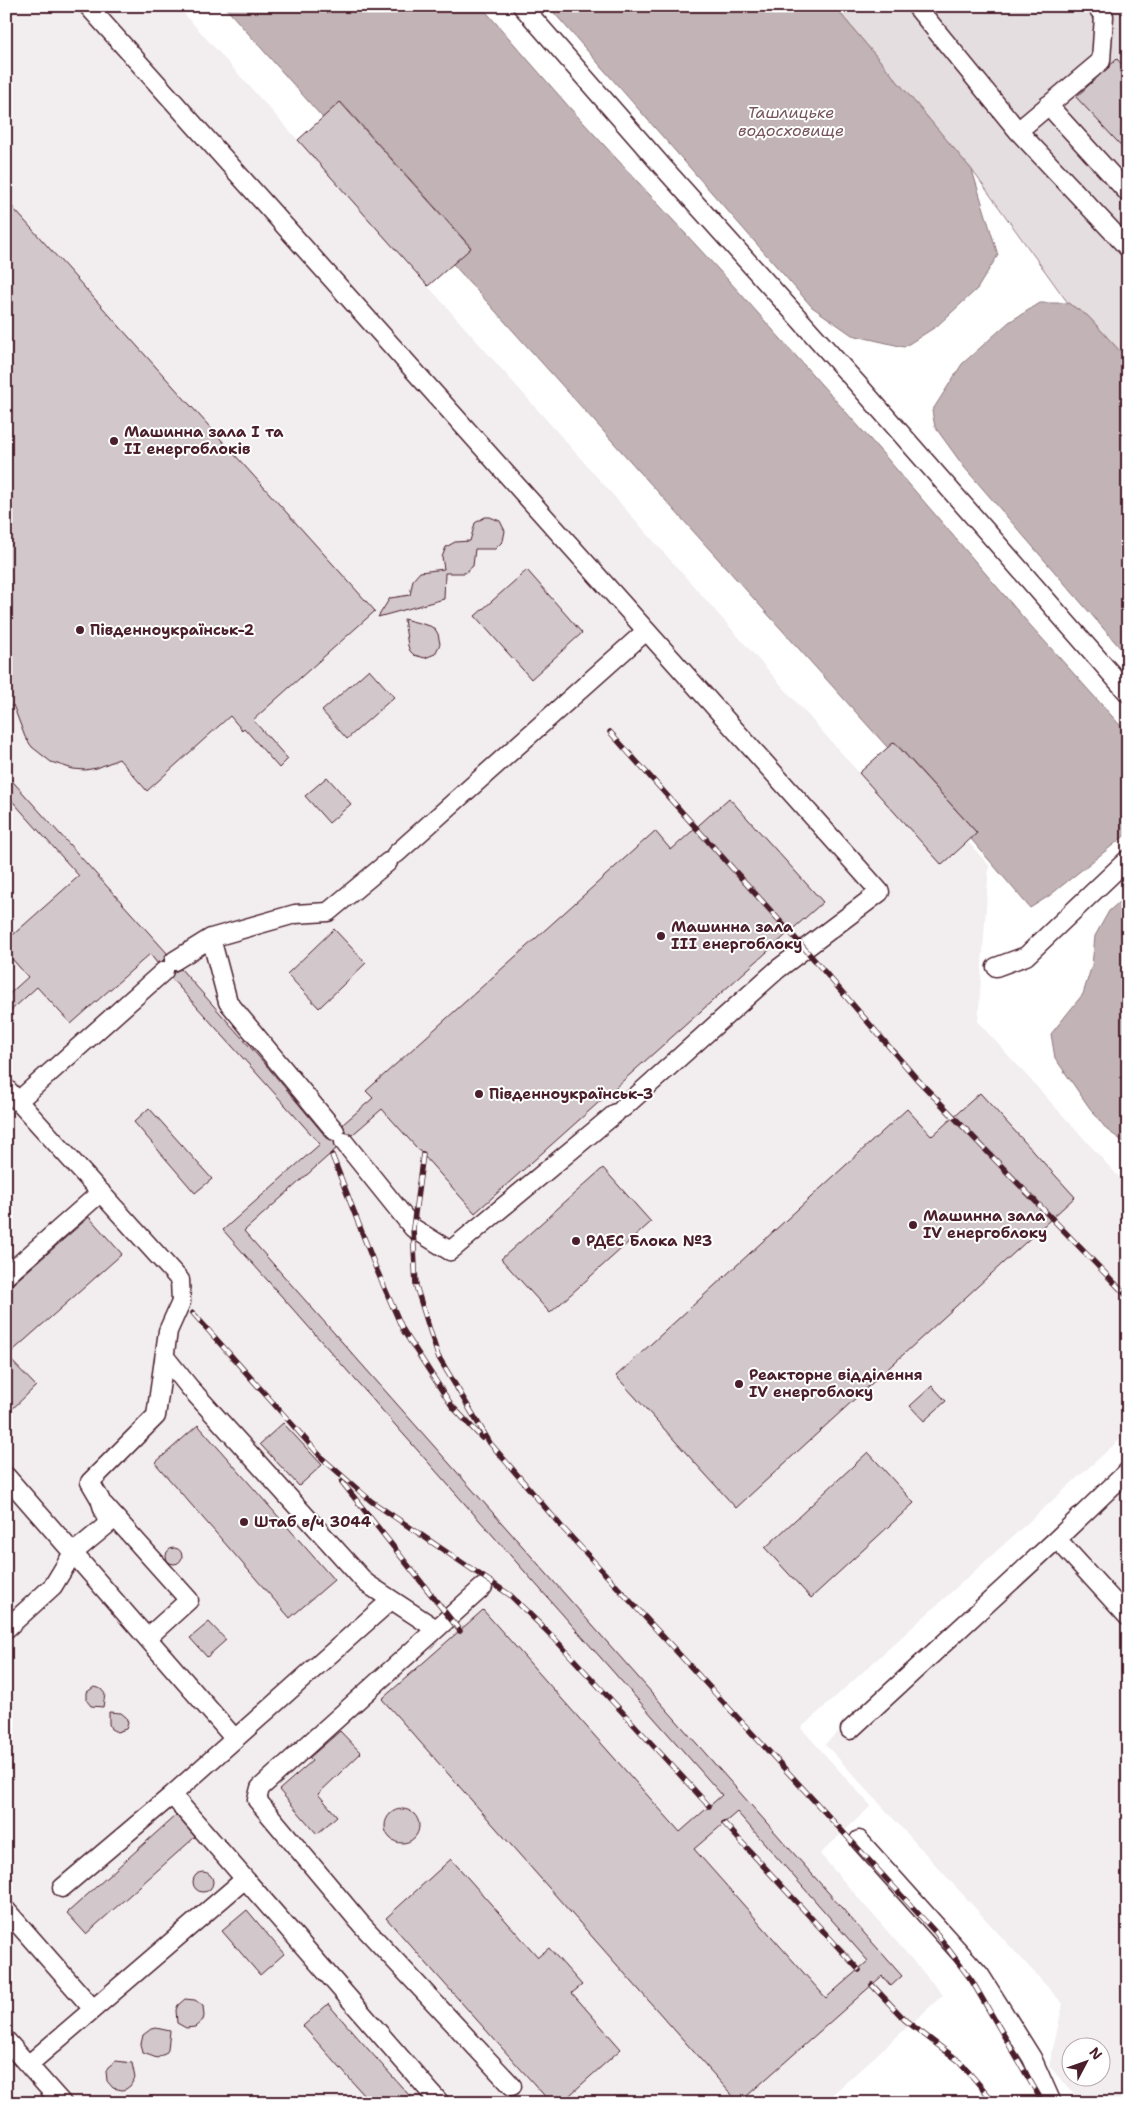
<svg xmlns="http://www.w3.org/2000/svg" width="1134" height="2109" viewBox="0 0 1134 2109" font-family="'Shantell Sans',sans-serif">
<rect width="100%" height="100%" fill="#fff"/>
<filter id="ink" filterUnits="userSpaceOnUse"><feTurbulence type="fractalNoise" baseFrequency=".02" numOctaves="2"/><feDisplacementMap in="SourceGraphic" scale="10" xChannelSelector="R" yChannelSelector="G"/><feConvolveMatrix kernelMatrix="1 2 1 2 8 2 1 2 1" color-interpolation-filters="sRGB"/></filter>
<g filter="url(#ink)">
<path fill="#f2eeef" fill-rule="evenodd" d="M 6,6 L 177,6 L 298,140 L 340,102 L 471,248 L 428,286 L 859,773 L 894,742 L 977,833 L 968,842 L 989,865 L 978,1022 L 1128,1187 L 1128,1432 L 801,1728 L 871,1806 L 820,1854 L 943,1995 L 823,2103 L 6,2103 Z
M 1128,1467 L 1128,2103 L 1081,2103 L 1049,2066 L 1063,2004 L 825,1744 ZM 1072,2046 L 1102,2046 L 1102,2076 L 1072,2076 Z"/>
<path fill="#e5dee0" stroke="#987e86" d="M 834,6 L 1128,6 L 1128,360 L 1088,316 L 1068,303 L 972,170 Z"/>
<path fill="#c1b3b6" stroke="#91787e" d="M 224,6 L 481,6 L 570,108 L 740,293 L 885,456 L 1022,616 L 1128,734 L 1128,833 L 1049,896 L 1030,908 L 971,839 L 977,833 L 895,742 L 888,748 L 453,264 L 471,247 L 341,102 L 323,118 Z
M 548,6 L 834,6 L 972,170 L 998,255 L 977,289 L 937,326 L 904,347 L 852,335 L 812,307 Z
M 1040,303 L 1068,303 L 1088,316 L 1128,360 L 1128,657 L 964,467 L 935,427 L 932,411 L 962,364 L 1009,322 Z
M 1128,894 L 1128,1145 L 1107,1130 L 1089,1107 L 1055,1058 L 1051,1034 L 1083,994 L 1092,965 L 1095,936 L 1109,911 Z"/>
<path fill="#d2c7cb" stroke="#4a1f2b" fill-rule="evenodd" d="M 1117,59 L 1128,71 L 1128,153 L 1076,97 Z
M 340,102 L 471,248 L 428,286 L 298,140 Z
M 6,200 L 375,611 L 253,720 L 288,759 L 279,768 L 244,728 L 242,730 L 230,716 L 147,791 L 119,759 L 97,768 L 85,770 L 73,769 L 51,762 L 32,747 L 25,737 L 13,705 L 6,711 Z
M 485,517 L 490,517 L 500,521 L 505,531 L 503,541 L 495,549 L 475,549 L 473,566 L 465,573 L 445,573 L 444,599 L 378,617 L 390,598 L 410,595 L 413,580 L 420,572 L 444,569 L 442,557 L 446,547 L 455,542 L 470,541 L 475,523 Z
M 527,570 L 582,633 L 531,679 L 475,616 Z
M 404,619 L 430,626 L 435,629 L 438,634 L 440,644 L 435,654 L 425,658 L 414,655 L 410,651 L 408,646 Z
M 369,669 L 394,697 L 347,739 L 322,711 Z
M 894,742 L 977,833 L 942,865 L 859,773 Z
M 6,774 L 167,953 L 163,961 L 157,963 L 150,954 L 71,1024 L 37,987 L 6,1015 L 6,997 L 28,977 L 6,952 L 6,941 L 79,876 L 6,794 Z
M 327,777 L 351,804 L 329,823 L 305,796 Z
M 729,798 L 823,902 L 475,1213 L 382,1109 L 352,1135 L 345,1132 L 343,1124 L 373,1098 L 366,1091 L 655,831 L 671,850 Z
M 334,929 L 366,963 L 319,1008 L 287,974 Z
M 181,969 L 266,1065 L 327,1138 L 334,1141 L 336,1149 L 244,1231 L 902,1976 L 891,1986 L 882,1976 L 739,2103 L 382,1699 L 483,1610 L 680,1832 L 722,1795 L 223,1230 L 320,1144 L 171,978 L 174,972 ZM 737,1812 L 868,1961 L 826,1998 L 694,1849 Z
M 980,1093 L 1075,1197 L 736,1508 L 616,1376 L 907,1109 L 932,1136 Z
M 149,1108 L 212,1179 L 195,1193 L 134,1122 Z
M 603,1168 L 651,1222 L 550,1313 L 501,1259 Z
M 89,1217 L 122,1254 L 7,1356 L 36,1386 L 6,1415 L 6,1290 Z
M 932,1386 L 946,1401 L 924,1421 L 910,1406 Z
M 283,1423 L 322,1465 L 299,1486 L 260,1444 Z
M 198,1425 L 334,1580 L 290,1618 L 155,1463 Z
M 868,1452 L 914,1503 L 811,1598 L 765,1548 Z
M166 1556a8 8 0 1 1 16 0a8 8 0 1 1-16 0Z
M 209,1622 L 226,1640 L 207,1657 L 190,1638 Z
M 94,1687 L 101,1689 L 105,1694 L 103,1707 L 91,1706 L 87,1701 L 87,1692 Z
M 109,1712 L 121,1713 L 126,1717 L 128,1723 L 126,1729 L 117,1732 L 111,1729 L 109,1724 Z
M 340,1731 L 361,1753 L 318,1794 L 337,1816 L 317,1834 L 279,1790 L 312,1761 L 309,1758 Z
M385 1826a17 17 0 1 1 34 0a17 17 0 1 1-34 0Z
M 176,1815 L 195,1837 L 86,1934 L 67,1913 Z
M 451,1859 L 538,1957 L 549,1948 L 582,1985 L 572,1993 L 621,2049 L 561,2103 L 551,2103 L 386,1918 Z
M193 1882a10 10 0 1 1 20 0a10 10 0 1 1-20 0Z
M 247,1910 L 284,1954 L 260,1975 L 222,1931 Z
M 185,1999 L 195,2000 L 203,2006 L 204,2016 L 203,2020 L 195,2027 L 186,2028 L 177,2023 L 176,2010 L 178,2005 Z
M 328,2004 L 416,2103 L 371,2103 L 303,2026 Z
M 156,2028 L 170,2031 L 168,2050 L 165,2054 L 157,2058 L 143,2053 L 141,2044 L 143,2035 L 151,2029 Z
M 116,2061 L 132,2063 L 135,2078 L 130,2086 L 126,2089 L 122,2090 L 113,2088 L 107,2081 L 106,2071 L 108,2067 Z"/>
<g fill="none" stroke-linecap="round" stroke-linejoin="round">
<g stroke="#4a1f2b" stroke-width="21">
<path id="minor" d="M 88,6 L 880,892 L 778,969 L 623,1108
M 522,6 L 662,166 L 862,389 L 1128,693
M 916,6 L 1018,131 L 1128,248
M 1048,105 L 1128,193
M 1018,131 L 1101,61 L 1104,16 L 1096,6
M 396,854 L 646,631
M 211,938 L 228,1002 L 335,1131
M 174,961 L 211,938 L 295,914 L 328,912 L 388,862
M 996,967 L 1026,956 L 1128,859
M 6,1088 L 180,1280 L 181,1302 L 168,1331 L 156,1416 L 90,1482 L 100,1499 L 108,1524 L 73,1553 L 53,1586 L 6,1629
M 18,1101 L 164,971
M 344,1142 L 413,1228 L 450,1251 L 616,1113
M 6,1276 L 101,1192
M 165,1357 L 190,1388 L 366,1583 L 436,1629
M 6,1476 L 235,1739
M 104,1505 L 189,1600 L 147,1638
M 1057,1539 L 1128,1617
M 483,1587 L 260,1788 L 257,1800 L 361,1924 L 512,2086
M 850,1730 L 1057,1539 L 1128,1471
M 172,1795 L 440,2103
M 859,1840 L 980,1975 L 1032,2058 L 1052,2103
M 62,1888 L 172,1795 L 391,1600
M 6,1910 L 93,2009
M 6,2040 L 62,2103
M 28,2065 L 245,1879"/>
</g>
<use href="#minor" stroke="#fff" stroke-width="18"/>
<g stroke="#4a1f2b" stroke-width="5.5">
<path id="rail" d="M 610,732 L 805,949 L 916,1078 L 1128,1297
M 423,1154 L 413,1228 L 416,1286 L 438,1356 L 490,1443 L 561,1526 L 937,1934 L 972,1981 L 1043,2103
M 332,1155 L 375,1266 L 403,1330 L 452,1406 L 482,1438
M 193,1313 L 323,1459 L 371,1501 L 510,1595 L 554,1638 L 709,1806
M 342,1482 L 460,1631
M 724,1823 L 859,1970
M 872,1985 L 905,2020 L 959,2061 L 995,2103"/>
</g>
<use href="#rail" stroke="#fff" stroke-width="4" stroke-dasharray="11" stroke-linecap="butt"/>
</g>
</g>
<g fill="#4a1f2b" stroke="#fff" stroke-width="2">
<circle cx="114" cy="441" r="5"/>
<circle cx="80" cy="630" r="5"/>
<circle cx="661" cy="936" r="5"/>
<circle cx="479" cy="1094" r="5"/>
<circle cx="913" cy="1225" r="5"/>
<circle cx="576" cy="1241" r="5"/>
<circle cx="739" cy="1384" r="5"/>
<circle cx="244" cy="1522" r="5"/>
</g>
<g text-anchor="middle" dominant-baseline="central" stroke-width="4" stroke-linejoin="round" paint-order="stroke">
<g font-size="15" font-weight="bold" fill="#4a1f2b" stroke="#fff" text-anchor="start">
<text x="124" y="432">Машинна зала I та<tspan x="124" dy="17">II енергоблоків</tspan></text>
<text x="90" y="630">Південноукраїнськ-2</text>
<text x="671" y="927">Машинна зала<tspan x="671" dy="17">III енергоблоку</tspan></text>
<text x="489" y="1094">Південноукраїнськ-3</text>
<text x="923" y="1216">Машинна зала<tspan x="923" dy="17">IV енергоблоку</tspan></text>
<text x="586" y="1241">РДЕС Блока №3</text>
<text x="749" y="1375">Реакторне відділення<tspan x="749" dy="17">IV енергоблоку</tspan></text>
<text x="254" y="1522">Штаб в/ч 3044</text>
</g>
<g font-size="16" font-style="italic" fill="#74535c" stroke="#fff">
<text x="791" y="112">Ташлицьке<tspan x="791" dy="18">водосховище</tspan></text>
</g>
</g>
<rect width="1134" height="2109" fill="none" stroke="#fff" stroke-width="25"/>
<rect x="12" y="12" width="1109" height="2084" fill="none" stroke="#4a1f2b" stroke-width="2" filter="url(#ink)"/>
<g transform="translate(1086 2062) rotate(49)"><circle r="24" fill="#ffffff" stroke="#b7a5aa"/>
<path d="M0-4L9 19L0 12L-9 19Z" fill="#4a1f2b"/>
<text y="-8" font-size="14" font-weight="bold" text-anchor="middle" fill="#4a1f2b">N</text>
</g>
</svg>
